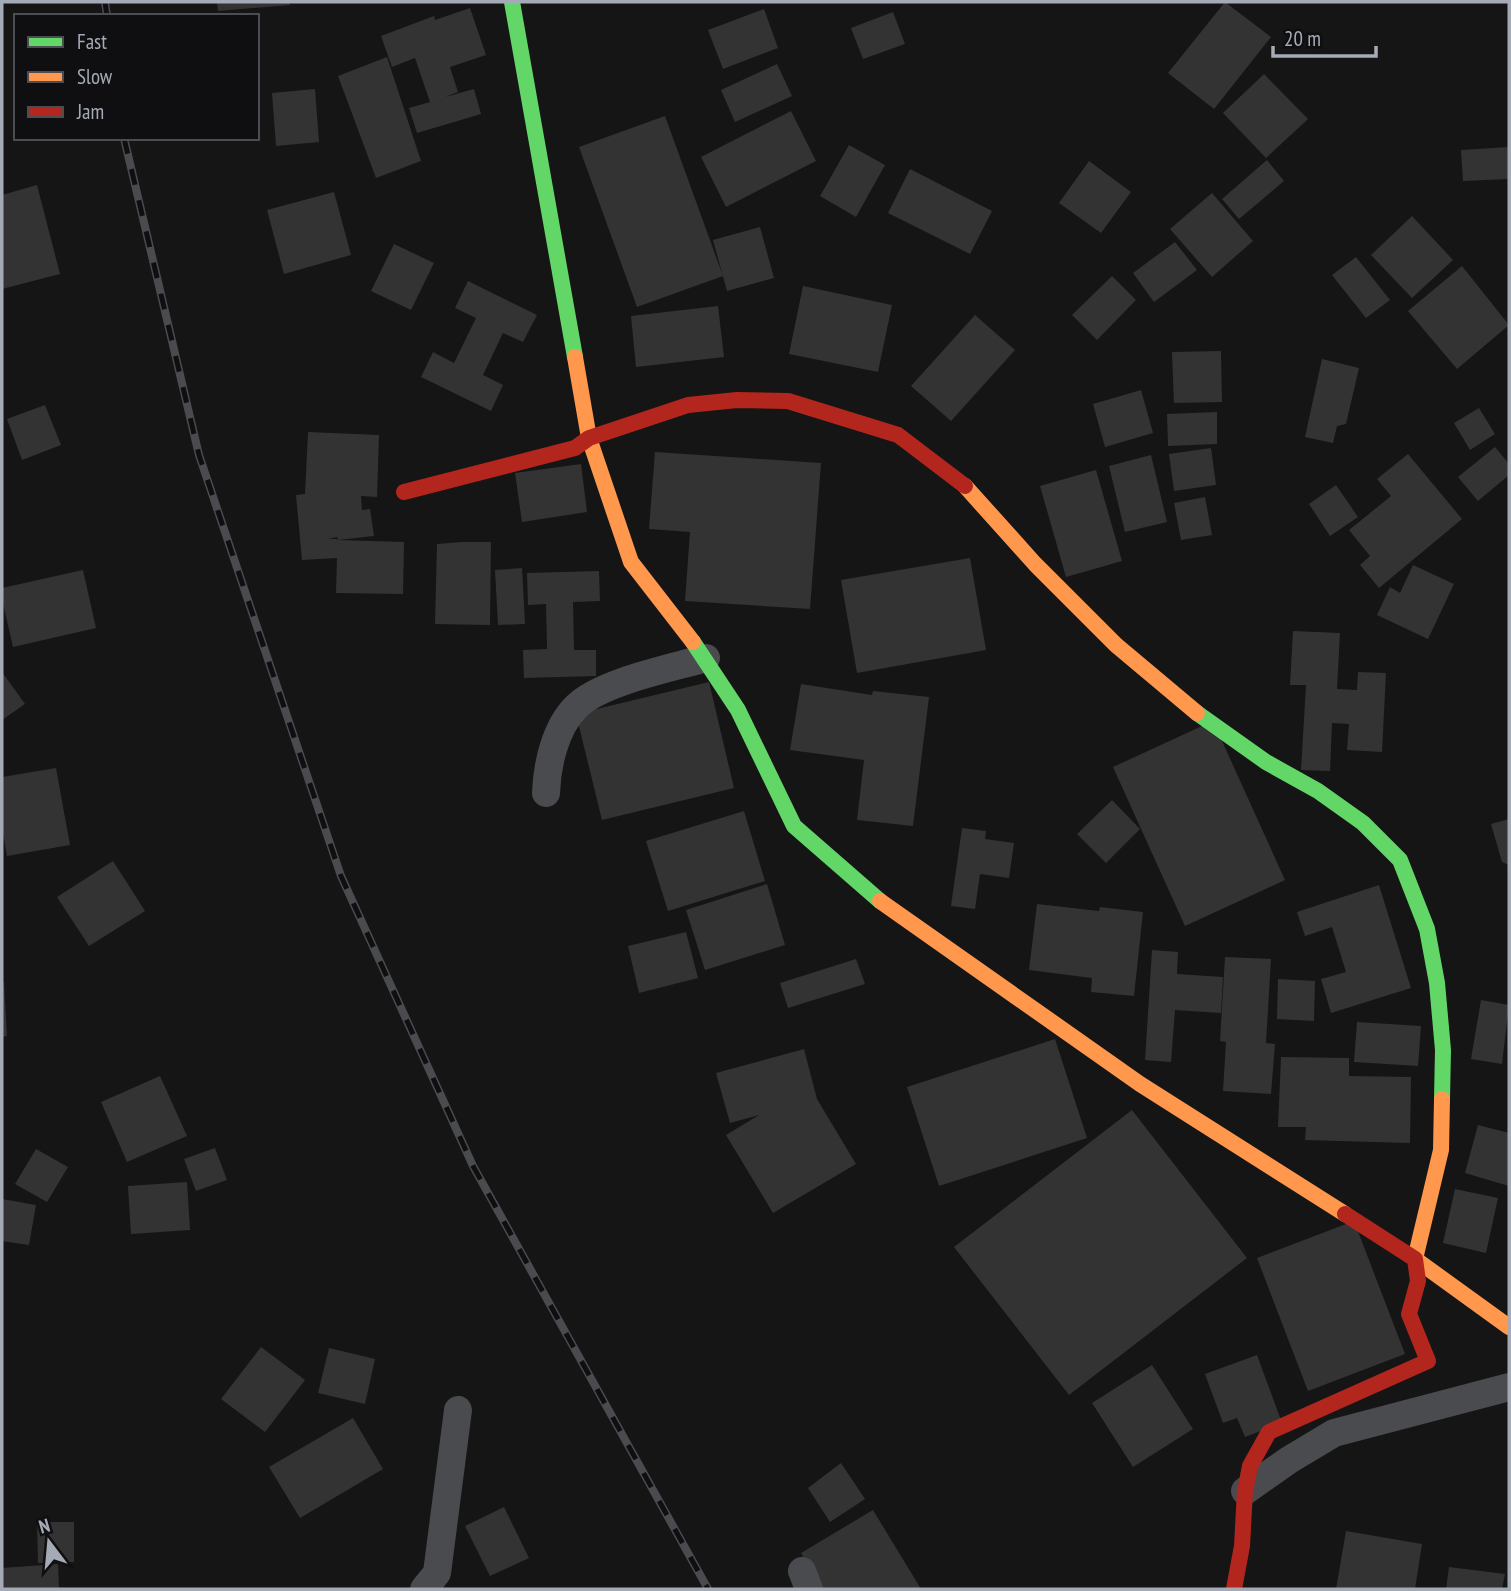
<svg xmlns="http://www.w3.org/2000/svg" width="1511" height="1591" viewBox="0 0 1511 1591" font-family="'PT Sans Narrow',sans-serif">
<rect width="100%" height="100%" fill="#151515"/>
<path fill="#333334" d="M 217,2 L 290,2 L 290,5 L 218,11 Z
M 1225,2 L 1271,37 L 1214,109 L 1168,73 Z
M 470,8 L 486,55 L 450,67 L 458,92 L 445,97 L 474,89 L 481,114 L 417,133 L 409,108 L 430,102 L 415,58 L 392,67 L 381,36 L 434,16 L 435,20 Z
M 764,9 L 778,48 L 723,69 L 708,30 Z
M 893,12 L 905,44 L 863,59 L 851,28 Z
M 387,57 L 421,161 L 376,178 L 338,76 Z
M 777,64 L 792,96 L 735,122 L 721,90 Z
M 1264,74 L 1308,119 L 1266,158 L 1223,113 Z
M 315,89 L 319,142 L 276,146 L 272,93 Z
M 791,111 L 816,161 L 726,207 L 701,157 Z
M 665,116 L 723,276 L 637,307 L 579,147 Z
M 849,145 L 885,165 L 856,217 L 820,196 Z
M 1509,147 L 1509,179 L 1463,181 L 1461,150 Z
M 1267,160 L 1284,181 L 1239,219 L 1222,199 Z
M 1089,161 L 1131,192 L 1101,233 L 1059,203 Z
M 910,169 L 992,211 L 970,254 L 888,213 Z
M 37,185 L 60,274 L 2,289 L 2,195 Z
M 334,192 L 351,255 L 284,274 L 267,210 Z
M 1212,193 L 1253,241 L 1212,277 L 1170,229 Z
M 1412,216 L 1453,260 L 1412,298 L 1371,255 Z
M 760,227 L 774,278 L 727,291 L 713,240 Z
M 1175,242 L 1197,270 L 1154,302 L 1133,273 Z
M 394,244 L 434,263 L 411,310 L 371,291 Z
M 1356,257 L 1390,300 L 1366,318 L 1332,275 Z
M 1462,266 L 1509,325 L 1457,369 L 1408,311 Z
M 1112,276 L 1136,300 L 1097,340 L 1072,315 Z
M 468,281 L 537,315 L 523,342 L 503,333 L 483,375 L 503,385 L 491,411 L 421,377 L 433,352 L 454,363 L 476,318 L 455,308 Z
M 803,286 L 892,305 L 878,372 L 789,354 Z
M 718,306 L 724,357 L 636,367 L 631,316 Z
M 975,315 L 1015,350 L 951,421 L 911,386 Z
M 1221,351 L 1222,402 L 1174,403 L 1172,352 Z
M 1322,359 L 1359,368 L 1346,424 L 1337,426 L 1333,443 L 1305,437 Z
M 1141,390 L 1153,433 L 1105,447 L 1093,404 Z
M 45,405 L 61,445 L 22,460 L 7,419 Z
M 1479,408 L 1495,434 L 1470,450 L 1454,423 Z
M 1217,412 L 1217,444 L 1168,446 L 1167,414 Z
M 308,432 L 379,435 L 377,497 L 361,496 L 362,510 L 370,509 L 374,536 L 338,540 L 337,537 L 328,539 L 337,539 L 337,540 L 404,542 L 403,594 L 336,593 L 337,558 L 302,560 L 296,495 L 305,494 Z
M 1495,447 L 1509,464 L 1509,475 L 1478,501 L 1458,477 Z
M 1211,448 L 1216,485 L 1174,491 L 1169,454 Z
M 655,452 L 821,463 L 810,609 L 685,601 L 690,532 L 649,529 Z
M 1408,454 L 1462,519 L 1379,588 L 1360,565 L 1370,556 L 1349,530 L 1391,496 L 1377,479 Z
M 1151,455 L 1167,522 L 1125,532 L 1109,466 Z
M 581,464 L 587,512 L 522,522 L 515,473 Z
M 1096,470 L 1122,561 L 1066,577 L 1040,486 Z
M 1336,485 L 1358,517 L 1330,536 L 1309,504 Z
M 1205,497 L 1212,535 L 1181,540 L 1174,503 Z
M 462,542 L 491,542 L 490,625 L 435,624 L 437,544 Z
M 970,558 L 986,650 L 857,673 L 841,580 Z
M 1413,565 L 1454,584 L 1428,639 L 1377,615 L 1390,587 L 1400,593 Z
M 522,568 L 525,624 L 498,625 L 495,570 Z
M 83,570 L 96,628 L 13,647 L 2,599 L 2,588 Z
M 599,571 L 600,601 L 573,602 L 574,650 L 596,650 L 596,676 L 524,678 L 523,650 L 547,649 L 546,604 L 528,605 L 527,573 Z
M 1293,631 L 1340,633 L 1337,689 L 1357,690 L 1358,672 L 1386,673 L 1382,752 L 1347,750 L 1349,724 L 1332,723 L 1330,771 L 1301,770 L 1306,685 L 1290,685 Z
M 2,672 L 25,704 L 2,720 Z
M 709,682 L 734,788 L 602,820 L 576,714 Z
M 801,684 L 872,695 L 873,691 L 929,697 L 913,826 L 857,820 L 864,760 L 790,750 Z
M 1213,721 L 1285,880 L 1185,926 L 1113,767 Z
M 56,768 L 70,845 L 7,856 L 2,827 L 2,777 Z
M 1112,800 L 1140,829 L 1106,863 L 1077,834 Z
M 744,811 L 765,881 L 668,911 L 646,841 Z
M 1509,819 L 1509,865 L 1502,862 L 1491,824 Z
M 962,828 L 986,831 L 985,839 L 1014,843 L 1009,878 L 980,874 L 975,909 L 951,906 Z
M 113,861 L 145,911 L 89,946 L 57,897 Z
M 767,884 L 785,945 L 705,970 L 686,910 Z
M 1379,885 L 1411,988 L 1331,1013 L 1321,979 L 1346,972 L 1332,927 L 1305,936 L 1297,912 Z
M 1037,904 L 1099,911 L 1100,907 L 1143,912 L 1134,996 L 1091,992 L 1092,978 L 1029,970 Z
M 686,932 L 698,978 L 639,993 L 628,946 Z
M 1152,950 L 1178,952 L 1177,974 L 1223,977 L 1221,1013 L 1175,1010 L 1171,1062 L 1145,1060 Z
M 1225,957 L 1271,959 L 1266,1043 L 1275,1044 L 1271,1094 L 1223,1091 L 1226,1042 L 1220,1041 Z
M 856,959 L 865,984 L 788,1008 L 780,983 Z
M 1278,979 L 1315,981 L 1314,1021 L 1277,1019 Z
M 2,982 L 4,982 L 7,1036 L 2,1037 Z
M 1481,1000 L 1509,1005 L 1502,1064 L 1471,1059 Z
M 1357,1022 L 1421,1026 L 1418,1066 L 1354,1062 Z
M 1055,1039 L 1087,1138 L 939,1186 L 907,1087 Z
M 804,1049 L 817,1099 L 856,1164 L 773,1213 L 726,1135 L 759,1115 L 730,1123 L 716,1073 Z
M 1281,1057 L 1349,1058 L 1349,1076 L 1411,1077 L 1410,1143 L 1305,1140 L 1306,1127 L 1278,1127 Z
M 160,1076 L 187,1136 L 127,1162 L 101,1102 Z
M 1132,1110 L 1247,1258 L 1069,1395 L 954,1247 Z
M 1478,1125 L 1509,1133 L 1509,1186 L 1465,1173 Z
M 215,1148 L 227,1180 L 196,1191 L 184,1159 Z
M 36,1149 L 68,1167 L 47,1202 L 15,1184 Z
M 187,1182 L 190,1230 L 131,1234 L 128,1186 Z
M 1455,1189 L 1498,1198 L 1486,1253 L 1443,1243 Z
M 2,1199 L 36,1205 L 29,1245 L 2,1241 Z
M 1354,1221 L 1405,1354 L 1308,1391 L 1257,1258 Z
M 261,1347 L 305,1380 L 265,1432 L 221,1399 Z
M 329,1348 L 375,1359 L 365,1404 L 318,1393 Z
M 1257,1355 L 1282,1423 L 1245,1437 L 1237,1418 L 1223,1423 L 1205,1374 Z
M 1152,1365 L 1193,1429 L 1133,1467 L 1092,1403 Z
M 353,1418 L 383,1469 L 300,1518 L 269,1467 Z
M 841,1463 L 865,1499 L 830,1522 L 808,1488 Z
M 504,1507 L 529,1558 L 490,1576 L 465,1526 Z
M 873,1510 L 921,1589 L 822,1589 L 801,1553 Z
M 37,1522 L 74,1522 L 74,1562 L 38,1563 Z
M 1346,1531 L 1422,1544 L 1415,1589 L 1336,1589 Z
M 58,1564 L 59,1589 L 2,1589 L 2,1568 Z
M 1449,1567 L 1505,1574 L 1502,1589 L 1446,1589 Z"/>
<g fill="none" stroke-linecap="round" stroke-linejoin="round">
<path stroke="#494b4e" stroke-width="28" d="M 546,793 C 547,765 555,728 576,707 C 600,682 672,668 706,658
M 1245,1491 L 1289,1460 L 1334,1433 L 1509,1387
M 802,1571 L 809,1589
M 424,1589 L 437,1573 L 458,1410"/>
<path stroke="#63d668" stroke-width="16" d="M 512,2 L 575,357
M 693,642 L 738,710 L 794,826 L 880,901
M 1197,713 L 1266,762 L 1318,791 L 1363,823 L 1400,860 L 1427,929 L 1437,983 L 1443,1050 L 1442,1099"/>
<path stroke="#ff974d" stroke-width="16" d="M 575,357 L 589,438 L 631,562 L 693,642
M 965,486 L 1035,564 L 1116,645 L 1197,713
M 880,901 L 1140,1084 L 1345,1214
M 1442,1099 L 1441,1150 L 1415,1259 L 1509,1327"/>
<path stroke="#b3261e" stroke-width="16" d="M 404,492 L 575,448 L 589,438 L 688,405 L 737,400 L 788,401 L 898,435 L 965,486
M 1234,1589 L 1242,1546 L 1245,1491 L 1250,1466 L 1269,1432 L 1428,1361 L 1409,1314 L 1418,1281 L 1415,1259 L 1345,1214"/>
<g stroke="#4a4b4e" stroke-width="8">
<path id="rail" d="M 105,2 L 107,16
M 124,138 L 199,455 L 341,876 L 473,1166 L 708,1589"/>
</g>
<use href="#rail" stroke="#0f0f11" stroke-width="5" stroke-dasharray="16" stroke-linecap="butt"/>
</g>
<rect width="1511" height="1591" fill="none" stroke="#a5aab7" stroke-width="7"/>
<rect x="14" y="14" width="245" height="126" fill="#0f0f11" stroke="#4b4d53" stroke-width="2"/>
<rect x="28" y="37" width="35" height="10" fill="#63d668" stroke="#4b4d53" stroke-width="2"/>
<text x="77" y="49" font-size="21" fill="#a5aab7">Fast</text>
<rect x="28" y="72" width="35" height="10" fill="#ff974d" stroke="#4b4d53" stroke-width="2"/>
<text x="77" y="84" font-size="21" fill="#a5aab7">Slow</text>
<rect x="28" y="107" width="35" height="10" fill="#b3261e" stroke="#4b4d53" stroke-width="2"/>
<text x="77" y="119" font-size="21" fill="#a5aab7">Jam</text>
<g transform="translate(49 1542) rotate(344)" stroke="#0f0f11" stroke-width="5" paint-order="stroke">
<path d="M0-5L12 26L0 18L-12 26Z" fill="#a5aab7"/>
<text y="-10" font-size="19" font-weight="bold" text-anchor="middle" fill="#a5aab7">N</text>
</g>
<path d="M1273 46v10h103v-10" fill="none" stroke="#a5aab7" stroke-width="3.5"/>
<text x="1284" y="46" font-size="21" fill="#a5aab7" stroke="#0f0f11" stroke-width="5" paint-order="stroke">20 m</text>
</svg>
